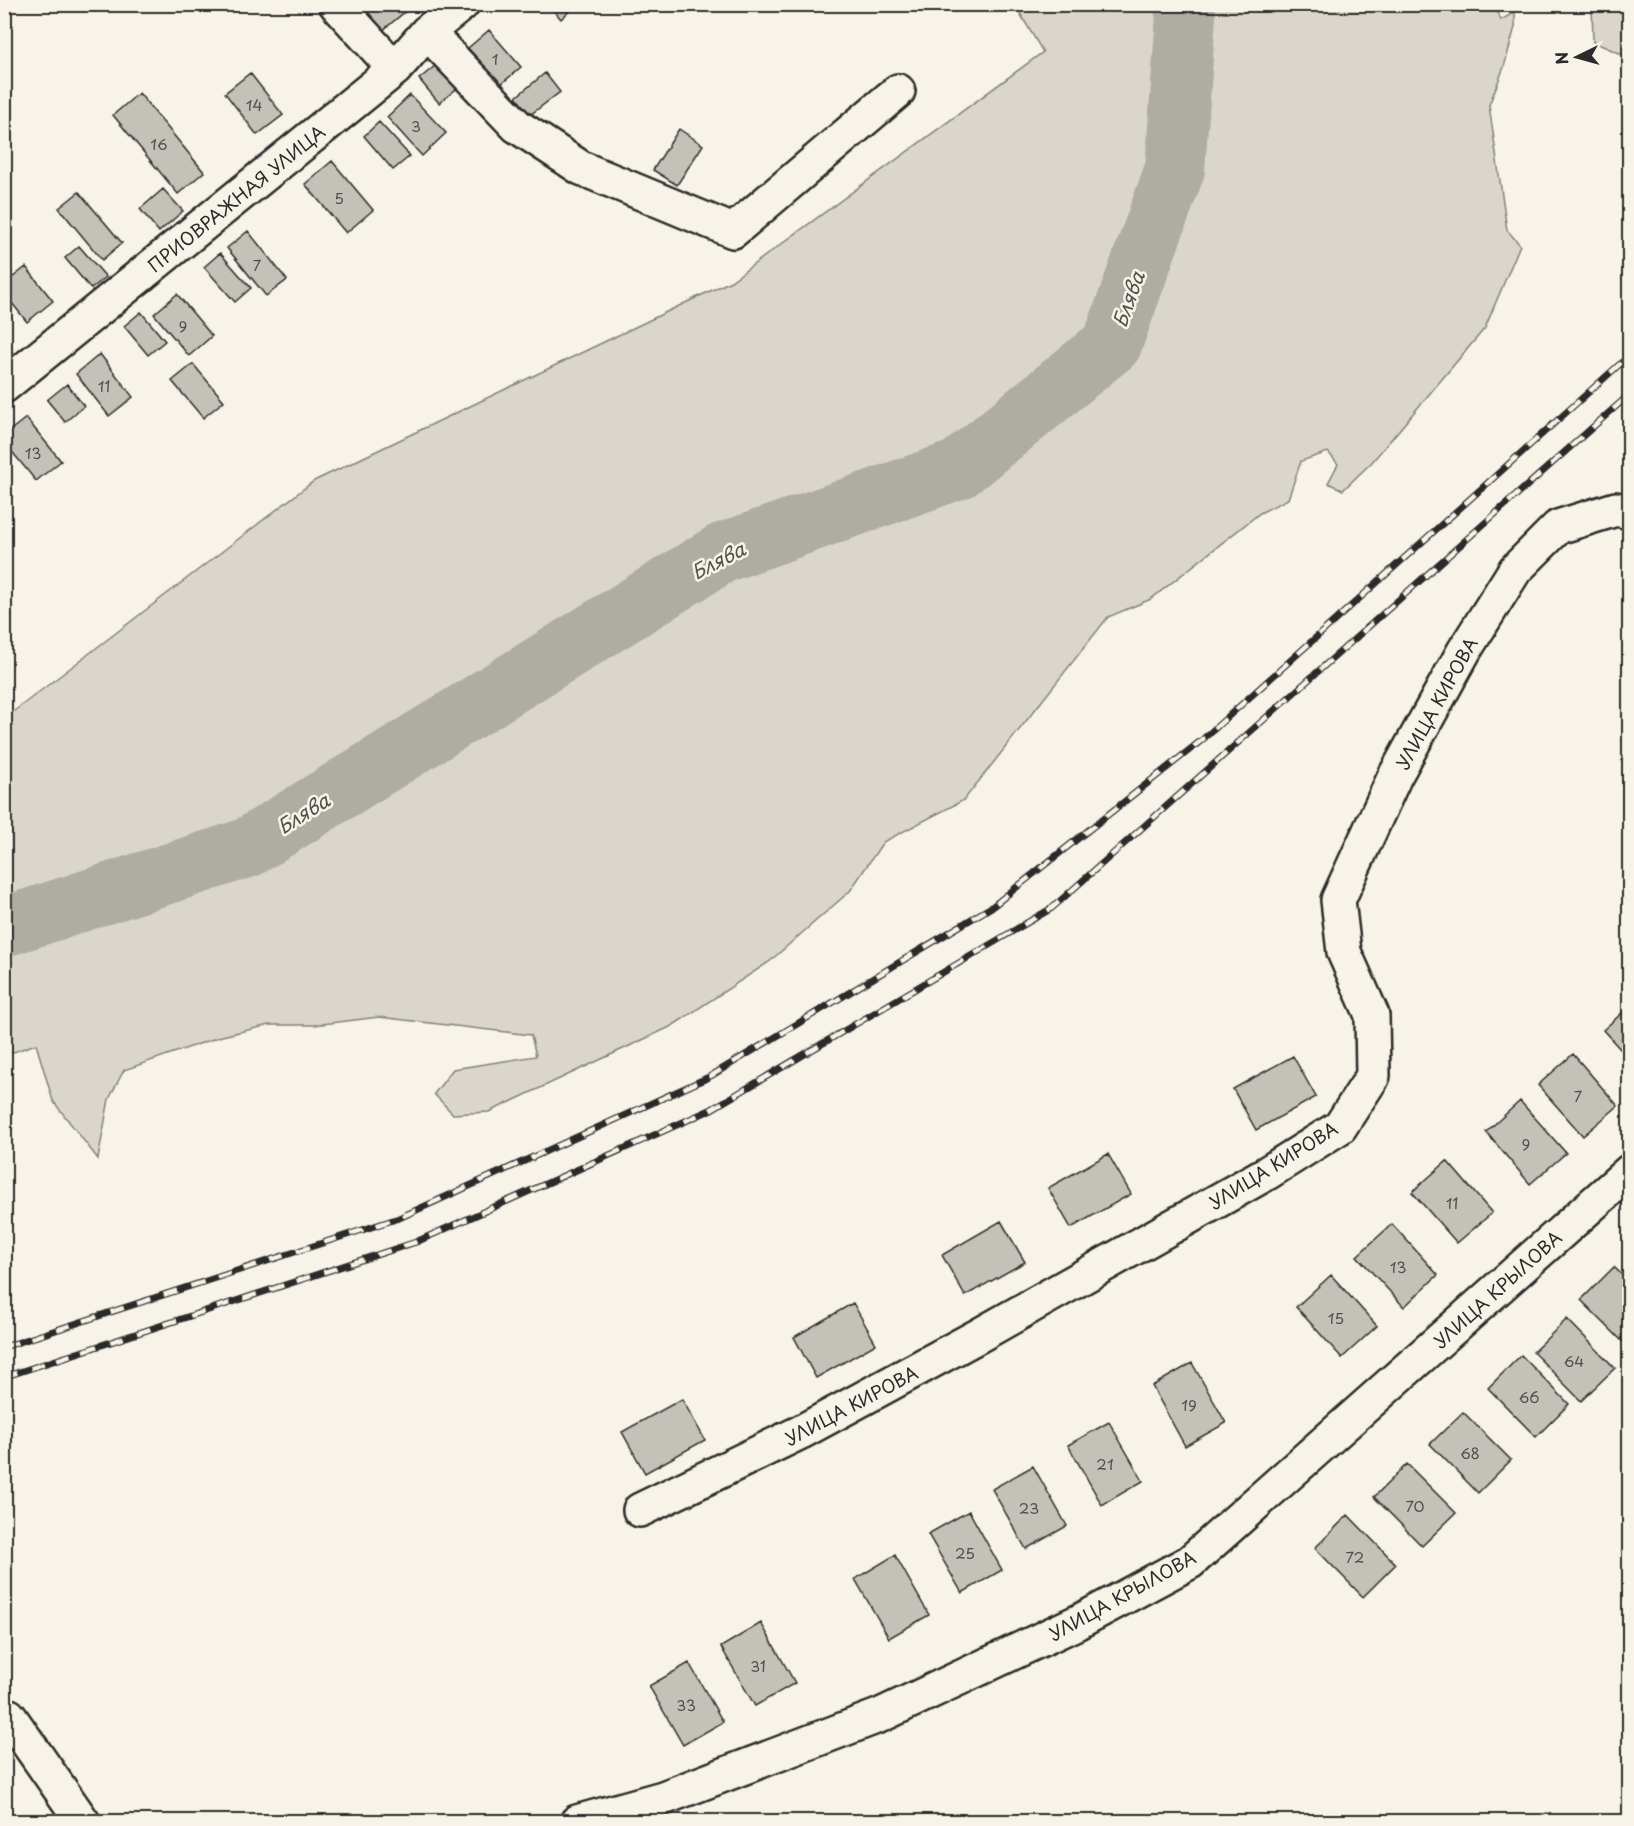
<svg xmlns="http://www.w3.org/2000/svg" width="1634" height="1826" viewBox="0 0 1634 1826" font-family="'Playpen Sans',sans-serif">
<rect width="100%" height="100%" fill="#f7f3e8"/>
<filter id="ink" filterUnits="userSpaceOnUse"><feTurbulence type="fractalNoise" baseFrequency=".0167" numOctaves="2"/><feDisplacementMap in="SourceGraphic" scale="12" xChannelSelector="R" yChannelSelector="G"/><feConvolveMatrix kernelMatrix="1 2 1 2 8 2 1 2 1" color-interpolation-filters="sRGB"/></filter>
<g filter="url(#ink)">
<path fill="#dad6cc" stroke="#82807c" stroke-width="1.5" d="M 1494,4 L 1501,20 L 1515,12 L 1515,27 L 1504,67 L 1489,105 L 1507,230 L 1520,245 L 1485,328 L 1372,462 L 1343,490 L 1328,483 L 1338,464 L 1328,452 L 1301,461 L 1288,499 L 1260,513 L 1151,599 L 1108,617 L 964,800 L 883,842 L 850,891 L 769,962 L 672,1026 L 489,1112 L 453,1114 L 434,1094 L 453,1069 L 536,1056 L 531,1035 L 379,1017 L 314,1025 L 269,1025 L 222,1036 L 124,1070 L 109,1099 L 98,1159 L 53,1101 L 36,1044 L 5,1055 L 5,718 L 314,481 L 731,281 L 1043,52 L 1015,5 Z
M 1592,5 L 1629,5 L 1629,57 L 1593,42 Z"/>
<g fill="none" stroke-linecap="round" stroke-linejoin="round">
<path stroke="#afaca4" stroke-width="60" d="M 4,927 L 247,848 L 722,553 L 959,469 L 1112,344 L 1175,169 L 1186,15 L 1183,4"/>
</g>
<path fill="#c4c1b9" stroke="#2b2b2b" stroke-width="1.5" d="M 359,4 L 403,4 L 407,10 L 382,31 Z
M 548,4 L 577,4 L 561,19 Z
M 489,30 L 521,67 L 500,85 L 468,48 Z
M 440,62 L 460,86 L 439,103 L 419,79 Z
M 250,73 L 283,115 L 257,135 L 225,93 Z
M 545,73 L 560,92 L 530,115 L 516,97 Z
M 139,93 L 204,172 L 178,194 L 113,115 Z
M 410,95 L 446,133 L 422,156 L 387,117 Z
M 379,122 L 410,156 L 393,170 L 364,136 Z
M 679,129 L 703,145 L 677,185 L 653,170 Z
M 332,161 L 373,210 L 346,233 L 305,184 Z
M 163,189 L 183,211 L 159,232 L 140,209 Z
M 79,192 L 122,243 L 102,260 L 59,208 Z
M 248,231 L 287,280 L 266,296 L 227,248 Z
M 79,246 L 106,277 L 91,289 L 65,258 Z
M 220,253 L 251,288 L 235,302 L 204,267 Z
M 26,267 L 53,301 L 27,322 L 4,293 L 4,284 Z
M 177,294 L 212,336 L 189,356 L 154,314 Z
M 141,312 L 165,341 L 148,355 L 124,326 Z
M 100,354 L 133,397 L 109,416 L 76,374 Z
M 193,364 L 224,401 L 203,418 L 172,381 Z
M 67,384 L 84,406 L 65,422 L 47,400 Z
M 26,418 L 61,461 L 36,481 L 4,442 L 4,435 Z
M 1630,1006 L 1630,1060 L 1603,1030 Z
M 1573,1054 L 1618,1106 L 1583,1136 L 1538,1085 Z
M 1293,1056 L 1316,1097 L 1256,1130 L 1233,1089 Z
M 1520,1101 L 1566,1153 L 1530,1184 L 1486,1132 Z
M 1108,1154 L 1131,1194 L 1071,1228 L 1048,1188 Z
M 1447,1161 L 1492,1213 L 1457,1243 L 1412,1192 Z
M 1001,1221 L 1025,1262 L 965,1296 L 942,1255 Z
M 1392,1224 L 1438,1275 L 1404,1307 L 1357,1256 Z
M 1614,1267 L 1630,1283 L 1629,1348 L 1581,1300 Z
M 1331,1275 L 1377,1326 L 1342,1358 L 1296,1307 Z
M 853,1303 L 876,1344 L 816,1378 L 794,1337 Z
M 1567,1319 L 1615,1368 L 1581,1401 L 1533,1352 Z
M 1521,1355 L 1569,1404 L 1536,1437 L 1488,1388 Z
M 1192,1363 L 1226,1423 L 1185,1446 L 1152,1386 Z
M 682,1399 L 705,1440 L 645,1473 L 622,1432 Z
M 1463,1412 L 1511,1460 L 1478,1493 L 1430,1444 Z
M 1109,1422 L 1143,1481 L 1102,1505 L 1068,1445 Z
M 1407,1464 L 1456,1513 L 1422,1546 L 1374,1497 Z
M 1033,1466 L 1067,1526 L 1026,1549 L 992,1489 Z
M 969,1511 L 1002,1570 L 962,1593 L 928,1534 Z
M 1348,1515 L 1396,1564 L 1363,1597 L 1315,1548 Z
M 895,1555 L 929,1615 L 889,1638 L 855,1579 Z
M 761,1623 L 795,1683 L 755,1706 L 721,1647 Z
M 689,1663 L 723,1722 L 683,1745 L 649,1686 Z"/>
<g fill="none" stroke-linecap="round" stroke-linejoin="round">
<g stroke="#2b2b2b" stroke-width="38">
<path id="minor" d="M 336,4 L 395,69
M 427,32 L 517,126 L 581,168 L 733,231 L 898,91
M 4,386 L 395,69 L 427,32 L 462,4
M 640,1510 L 801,1432 L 978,1336 L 1267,1173 L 1340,1127 L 1373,1076 L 1372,1015 L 1344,952 L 1338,900 L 1395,776 L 1464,651 L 1515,570 L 1558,527 L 1616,509 L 1630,512
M 9,1716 L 83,1822
M 577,1822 L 663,1798 L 881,1715 L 1078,1622 L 1190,1562 L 1630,1171"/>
</g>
<use href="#minor" stroke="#f7f3e8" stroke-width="33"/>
<g stroke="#2b2b2b" stroke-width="7">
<path id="rail" d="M 4,1347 L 399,1218 L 709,1077 L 993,906 L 1202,740 L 1630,355
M 4,1377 L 416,1242 L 710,1110 L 1052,908 L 1630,394"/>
</g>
<use href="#rail" stroke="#f7f3e8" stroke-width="4.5" stroke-dasharray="14" stroke-linecap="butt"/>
</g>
</g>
<g text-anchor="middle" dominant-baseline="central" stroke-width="5" stroke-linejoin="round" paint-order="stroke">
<g font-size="15" fill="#51504e">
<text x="495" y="58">1</text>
<text x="254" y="104">14</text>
<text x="416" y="125">3</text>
<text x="159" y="143">16</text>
<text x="339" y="197">5</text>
<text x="257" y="264">7</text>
<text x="183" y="325">9</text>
<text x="104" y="385">11</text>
<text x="33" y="452">13</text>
<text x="1578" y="1095">7</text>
<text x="1526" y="1143">9</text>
<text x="1452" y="1202">11</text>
<text x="1398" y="1266">13</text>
<text x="1336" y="1317">15</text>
<text x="1574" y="1360">64</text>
<text x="1529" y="1396">66</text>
<text x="1189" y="1404">19</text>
<text x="1470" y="1452">68</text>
<text x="1105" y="1463">21</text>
<text x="1415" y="1505">70</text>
<text x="1029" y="1507">23</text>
<text x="965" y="1552">25</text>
<text x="1355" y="1556">72</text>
<text x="758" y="1665">31</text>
<text x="686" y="1704">33</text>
</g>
<g font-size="18" fill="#2b2b2b" stroke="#f7f3e8">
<text transform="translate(236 198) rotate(-39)">ПРИОВРАЖНАЯ УЛИЦА</text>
<text transform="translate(1436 703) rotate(-61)">УЛИЦА КИРОВА</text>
<text transform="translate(1273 1165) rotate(-32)">УЛИЦА КИРОВА</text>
<text transform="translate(1497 1289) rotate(-42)">УЛИЦА КРЫЛОВА</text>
<text transform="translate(851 1405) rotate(-28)">УЛИЦА КИРОВА</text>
<text transform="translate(1122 1595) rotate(-29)">УЛИЦА КРЫЛОВА</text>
</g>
<g font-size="20" font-style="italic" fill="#53524f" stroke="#f7f3e8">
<text transform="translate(1128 299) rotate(-70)">Блява</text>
<text transform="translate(718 560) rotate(-27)">Блява</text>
<text transform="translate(303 813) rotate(-32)">Блява</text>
</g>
</g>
<rect width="1634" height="1826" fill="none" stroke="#f7f3e8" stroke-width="24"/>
<rect x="12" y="12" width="1610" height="1802" fill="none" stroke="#2b2b2b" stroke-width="2" filter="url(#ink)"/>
<g transform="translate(1577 57) rotate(265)" stroke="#f7f3e8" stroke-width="4.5" paint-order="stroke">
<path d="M0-4.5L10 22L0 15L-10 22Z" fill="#2b2b2b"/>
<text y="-9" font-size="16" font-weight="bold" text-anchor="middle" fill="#2b2b2b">N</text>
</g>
</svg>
